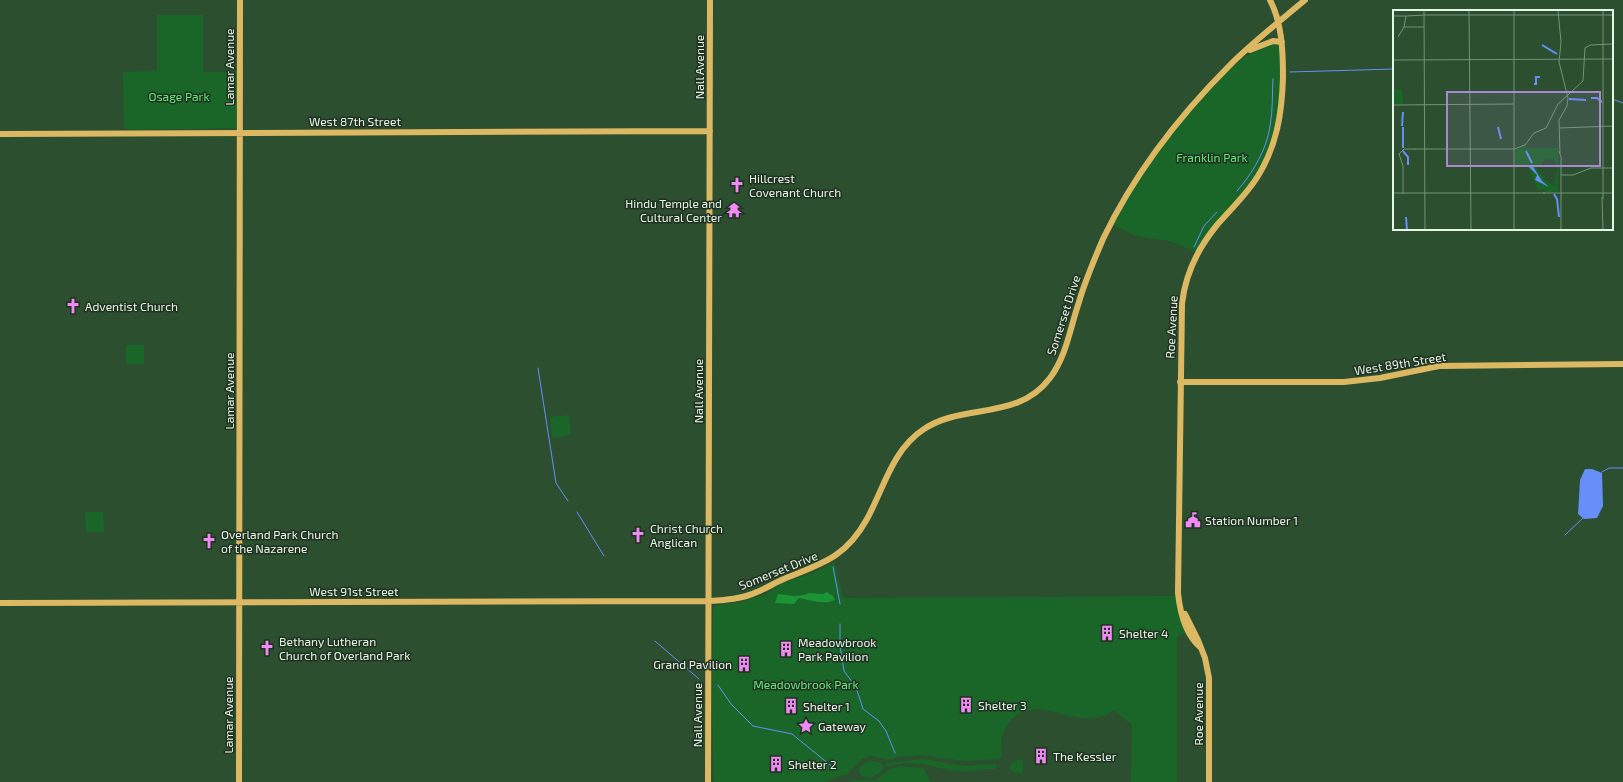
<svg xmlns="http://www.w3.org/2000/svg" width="1623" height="782" viewBox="0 0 1623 782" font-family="'Exo 2',sans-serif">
<rect width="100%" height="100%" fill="#2b4f2f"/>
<path fill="#1a6629" d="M 157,15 L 203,15 L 203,72 L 238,72 L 236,128 L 129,130 L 124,128 L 123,72 L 157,71 Z
M 1272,44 L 1279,45 L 1283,63 L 1279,124 L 1262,169 L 1198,253 L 1169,241 L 1136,236 L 1111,224 L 1158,147 L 1227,71 L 1246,56 Z
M 126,345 L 144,345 L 144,364 L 126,364 Z
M 569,415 L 571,435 L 552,438 L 550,417 Z
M 85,512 L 103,512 L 104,532 L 86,532 Z
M 834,562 L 843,598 L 1176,596 L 1187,632 L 1177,637 L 1177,782 L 1131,782 L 1132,725 L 1114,710 C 1082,736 1040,691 1012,719 C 1007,725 1003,732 1001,741 C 1001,746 1002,750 1002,756 L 999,759 L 965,761 L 918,755 L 899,757 L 889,760 L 871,756 L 862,759 L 847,774 L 838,776 L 826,782 L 714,782 L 712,706 L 713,608 L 716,605 L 741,602 L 766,594 L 782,583 L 813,573 Z
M 924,759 L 965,766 L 995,764 L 997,767 L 994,769 C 982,769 969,772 957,771 C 927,768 918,758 886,767 L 886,763 Z
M 870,760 L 881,763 L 883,766 L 882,771 L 871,778 L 861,776 L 859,772 L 860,767 Z
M 1020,760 L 1023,761 L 1023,772 L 1021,774 L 1012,771 L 1009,767 L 1011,763 Z
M 899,766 L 923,768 L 931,782 L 846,782 L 858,780 L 874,781 L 889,770 Z"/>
<path fill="#1b9437" d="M 827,592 L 833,596 L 835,600 C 823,605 810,600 799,598 L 794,604 L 775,603 L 778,594 L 794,596 L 804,595 L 809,593 L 823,594 Z"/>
<path fill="#668ffa" d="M 1585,469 L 1592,469 L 1602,473 L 1603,506 L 1597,518 L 1584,519 L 1578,514 L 1580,480 Z"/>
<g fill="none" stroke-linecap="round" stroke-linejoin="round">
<path stroke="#668ffa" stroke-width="1" d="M 1290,72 L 1394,69
M 1612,99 L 1623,103
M 1237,191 C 1252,174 1267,149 1270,126 C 1273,111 1272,95 1273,79
M 1194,247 L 1204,226 L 1217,212
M 538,368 L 556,483 L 568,501
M 1602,472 L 1609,468 L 1623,468
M 577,512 L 604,556
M 1565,535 L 1583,518
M 833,567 L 840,604
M 840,624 L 840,646 L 844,671 L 856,687 L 863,709 L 879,721 L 886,731 L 895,753
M 655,641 L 699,679
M 718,685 L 731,704 L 753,726 L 792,734 L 835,769"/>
<path stroke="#ddb863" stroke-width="6" d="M 1250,50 L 1273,41 L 1282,42
M 0,134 L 710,131
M 1180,382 L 1344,382 L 1380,378 L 1439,366 L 1623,364
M 0,603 L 709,601 C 725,600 742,599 757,592 C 767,588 776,582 786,578 C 823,563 846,557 867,519 C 884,488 892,450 924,429 C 963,403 1018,421 1050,378 C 1067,355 1070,328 1079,302 C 1085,281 1094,260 1103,239 C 1134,174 1179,116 1230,65 C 1253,42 1280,21 1305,0
M 1185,614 L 1198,640 L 1205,658 L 1209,678 L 1209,782
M 1200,647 C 1185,634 1180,612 1178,593 L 1182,304 C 1185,275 1199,247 1217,225 C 1231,209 1247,194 1258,176 C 1277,145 1282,113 1283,77 C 1283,51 1282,23 1270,0
M 239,782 L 240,0
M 708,782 L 710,0"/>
</g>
<defs>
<g id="church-bare" transform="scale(1.2)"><path d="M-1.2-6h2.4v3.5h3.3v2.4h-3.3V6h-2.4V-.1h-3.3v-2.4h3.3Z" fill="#f18af4" stroke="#213022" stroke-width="2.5" paint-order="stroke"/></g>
<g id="temple-bare" transform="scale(1.2)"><path d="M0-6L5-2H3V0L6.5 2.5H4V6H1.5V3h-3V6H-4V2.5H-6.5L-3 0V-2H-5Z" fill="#f18af4" stroke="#213022" stroke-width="2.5" paint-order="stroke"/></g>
<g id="civic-bare" transform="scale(1.2)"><path d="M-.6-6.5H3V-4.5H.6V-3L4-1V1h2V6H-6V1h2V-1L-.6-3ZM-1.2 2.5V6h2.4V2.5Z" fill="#f18af4" stroke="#213022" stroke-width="2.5" paint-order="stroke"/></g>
<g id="building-bare" transform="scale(1.2)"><path d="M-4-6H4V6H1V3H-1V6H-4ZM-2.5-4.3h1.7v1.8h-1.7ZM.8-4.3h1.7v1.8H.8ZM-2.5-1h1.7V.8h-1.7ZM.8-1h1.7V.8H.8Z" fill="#f18af4" stroke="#213022" stroke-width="2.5" paint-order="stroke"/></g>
<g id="sight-bare" transform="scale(1.2)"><path d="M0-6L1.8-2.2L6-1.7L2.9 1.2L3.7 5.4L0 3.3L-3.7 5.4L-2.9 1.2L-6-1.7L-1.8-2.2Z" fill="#f18af4" stroke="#213022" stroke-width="2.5" paint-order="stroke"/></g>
</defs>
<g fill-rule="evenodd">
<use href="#church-bare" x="737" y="185"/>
<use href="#temple-bare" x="734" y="210"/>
<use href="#church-bare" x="73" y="306"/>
<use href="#civic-bare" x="1193" y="520"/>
<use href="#church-bare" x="638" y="535"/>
<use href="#church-bare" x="209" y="541"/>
<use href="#building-bare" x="1107" y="633"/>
<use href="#church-bare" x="267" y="648"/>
<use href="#building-bare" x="786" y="649"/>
<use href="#building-bare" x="744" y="664"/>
<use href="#building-bare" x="966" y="705"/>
<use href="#building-bare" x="791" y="706"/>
<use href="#sight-bare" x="806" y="726"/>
<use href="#building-bare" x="1041" y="756"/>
<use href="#building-bare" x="776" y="764"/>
</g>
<g text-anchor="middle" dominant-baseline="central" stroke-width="3" stroke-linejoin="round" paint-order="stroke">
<g font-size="12" fill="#e4f9e5" stroke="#213022">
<text transform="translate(229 67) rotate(-90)">Lamar Avenue</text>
<text transform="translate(699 67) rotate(-90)">Nall Avenue</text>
<text x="355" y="121">West 87th Street</text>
<text transform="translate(1063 315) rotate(-72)">Somerset Drive</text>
<text transform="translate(1171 327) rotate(-87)">Roe Avenue</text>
<text transform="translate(1400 363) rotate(-9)">West 89th Street</text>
<text transform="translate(229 391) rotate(-90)">Lamar Avenue</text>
<text transform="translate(698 391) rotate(-90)">Nall Avenue</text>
<text transform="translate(778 570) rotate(-22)">Somerset Drive</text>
<text x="354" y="591">West 91st Street</text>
<text transform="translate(1198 714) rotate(-90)">Roe Avenue</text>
<text transform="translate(228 715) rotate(-90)">Lamar Avenue</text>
<text transform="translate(697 715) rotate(-90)">Nall Avenue</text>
</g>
<g font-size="12" fill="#62ea76" stroke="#213022">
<text x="179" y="96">Osage Park</text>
<text x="1212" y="157">Franklin Park</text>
<text x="806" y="684">Meadowbrook Park</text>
</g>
<g font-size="12" fill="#e4f9e5" stroke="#213022" text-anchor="start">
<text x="749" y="178">Hillcrest<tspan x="749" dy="14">Covenant Church</tspan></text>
<text x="722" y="203" text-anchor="end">Hindu Temple and<tspan x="722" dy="14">Cultural Center</tspan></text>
<text x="85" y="306">Adventist Church</text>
<text x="1205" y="520">Station Number 1</text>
<text x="650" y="528">Christ Church<tspan x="650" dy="14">Anglican</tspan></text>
<text x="221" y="534">Overland Park Church<tspan x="221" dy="14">of the Nazarene</tspan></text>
<text x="1119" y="633">Shelter 4</text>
<text x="279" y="641">Bethany Lutheran<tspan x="279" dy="14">Church of Overland Park</tspan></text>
<text x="798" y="642">Meadowbrook<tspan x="798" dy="14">Park Pavilion</tspan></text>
<text x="732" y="664" text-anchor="end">Grand Pavilion</text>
<text x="978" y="705">Shelter 3</text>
<text x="803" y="706">Shelter 1</text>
<text x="818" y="726">Gateway</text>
<text x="1053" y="756">The Kessler</text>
<text x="788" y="764">Shelter 2</text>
</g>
</g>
<g transform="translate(1393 10)">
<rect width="220" height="220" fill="#2b4f2f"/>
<path d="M 0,79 L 9,79 L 10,94 L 0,94 ZM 133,135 L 134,138 L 165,138 L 165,182 L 152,183 L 152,179 L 144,179 L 139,165 L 134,166 L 138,163 L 134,155 L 122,158 L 122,139 ZM 151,149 L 161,150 L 164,160 L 161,176 L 150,169 L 152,166 L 147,164 L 143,157 L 145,158 L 145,155 L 141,154 L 148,155 Z" fill="#1a6629" fill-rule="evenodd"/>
<path d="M 139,155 L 149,171 L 156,177 L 142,170 L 144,165 L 136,157 Z" fill="#668ffa"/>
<path fill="none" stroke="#668ffa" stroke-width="2" d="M 149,35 L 164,44M 141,74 L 143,74 L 143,67 L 147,67M 198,88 L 204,88 L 209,92M 176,89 L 193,90M 9,116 L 10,102M 10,117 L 10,138M 105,117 L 108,129M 10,141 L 15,147 L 15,155M 133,141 L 139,153M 161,184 L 164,189 L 166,207M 13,207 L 14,220"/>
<path fill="none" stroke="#759378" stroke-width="1" d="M 31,0 L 32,220M 76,0 L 78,220M 121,0 L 121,220M 165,0 L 168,32 L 166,52 L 175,88 L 174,96 L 166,110 L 167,143M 32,5 L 220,5M 0,6 L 13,6M 11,17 L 31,17M 5,27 L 11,17 L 13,6 L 32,5M 0,50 L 220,49M 0,95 L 121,94M 167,118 L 220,116M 21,139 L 121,139 L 132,135 L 141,123 L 153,118 L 165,94 L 190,71 L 192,38 L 197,35 L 220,34M 166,141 L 168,147 L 168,220M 168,165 L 180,165 L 198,158 L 220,158M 0,183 L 152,183M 150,183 L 220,183M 10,184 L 10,156 L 6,144 L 11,139 L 22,139M 209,187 L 210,220M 210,189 L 210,0"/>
<path fill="#aa88d0" fill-opacity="0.15" stroke="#aa88d0" stroke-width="2" d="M 54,82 L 207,82 L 207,156 L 54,156 Z"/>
<rect width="220" height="220" fill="none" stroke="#e4f9e5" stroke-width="2"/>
</g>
</svg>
